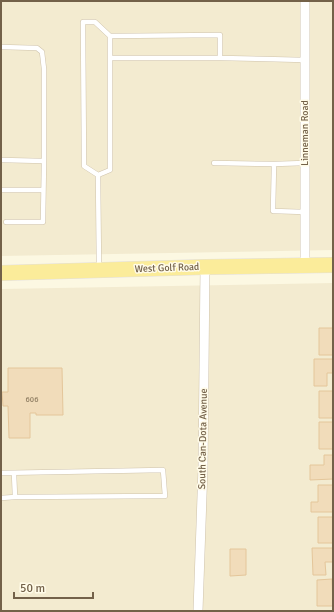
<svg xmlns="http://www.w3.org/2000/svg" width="334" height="612" viewBox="0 0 334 612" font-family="Signika,sans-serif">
<rect width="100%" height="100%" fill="#fcf8e2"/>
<path fill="#f3ebd0" d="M 1,1 L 333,1 L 333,250 L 1,256 Z
M 333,283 L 333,611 L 1,611 L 1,289 Z"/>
<path fill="#f1dcba" stroke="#e4c69a" d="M 319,328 L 333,328 L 333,355 L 319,355 Z
M 314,359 L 333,359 L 333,373 L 327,373 L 327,386 L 314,386 Z
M 8,368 L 62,368 L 63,415 L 36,415 L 36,413 L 30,413 L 30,438 L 9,438 L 8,406 L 3,406 L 2,392 L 8,392 Z
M 319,391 L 333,391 L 333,418 L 319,418 Z
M 319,422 L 333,422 L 333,449 L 319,449 Z
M 324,455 L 333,455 L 333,479 L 310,480 L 310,465 L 324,465 Z
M 318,485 L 333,485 L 333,512 L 311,512 L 311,502 L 318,502 Z
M 318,517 L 333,517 L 333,543 L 318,543 Z
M 312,548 L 333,548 L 333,562 L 325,562 L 326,575 L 313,575 Z
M 230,549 L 246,549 L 246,575 L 230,576 Z
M 332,579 L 333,606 L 317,606 L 317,580 Z"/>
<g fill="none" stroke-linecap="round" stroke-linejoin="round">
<g stroke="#cfc3ac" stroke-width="5.5">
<path id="service" d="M 1,47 L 37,48 L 42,52 L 44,69 L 44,161
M 110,58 L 110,36
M 1,160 L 44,161 L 43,222 L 6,222
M 214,163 L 274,164
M 305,163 L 274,164 L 273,211 L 305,212
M 98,175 L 84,166 L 83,22 L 95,22 L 110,36 L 220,35 L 220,58 L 305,60
M 98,175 L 110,170 L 110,58 L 220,58
M 98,175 L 99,268
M 1,190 L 43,190
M 1,473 L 163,470 L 165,496 L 15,497 L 1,498
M 14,473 L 15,497"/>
</g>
<g stroke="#cfc3ac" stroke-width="10">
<path id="minor" d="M 305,266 L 305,1
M 198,611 L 203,467 L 205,267"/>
</g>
<g stroke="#e3dfdb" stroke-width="16">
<path id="primary" d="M 1,273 L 205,267 L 333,265"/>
</g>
<use href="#service" stroke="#fff" stroke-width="4.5"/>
<use href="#minor" stroke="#fff" stroke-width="9"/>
<use href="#primary" stroke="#fbec9a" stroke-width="15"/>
</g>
<g text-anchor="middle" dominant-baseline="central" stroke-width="3" stroke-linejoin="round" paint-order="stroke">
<g font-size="8" fill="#928065">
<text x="32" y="399">606</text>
</g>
<g font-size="10" fill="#736149" stroke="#fffbe8">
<text transform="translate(305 133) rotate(-90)">Linneman Road</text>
<text transform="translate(167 268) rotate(-2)">West Golf Road</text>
<text transform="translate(203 439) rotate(-89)">South Can-Dota Avenue</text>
</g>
</g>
<rect width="334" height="612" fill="none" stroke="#736149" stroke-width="4"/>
<path d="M14 592v6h79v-6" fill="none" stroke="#736149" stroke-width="2"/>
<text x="20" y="592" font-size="12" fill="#736149" stroke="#fffbe8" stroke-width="3" paint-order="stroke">50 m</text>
</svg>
